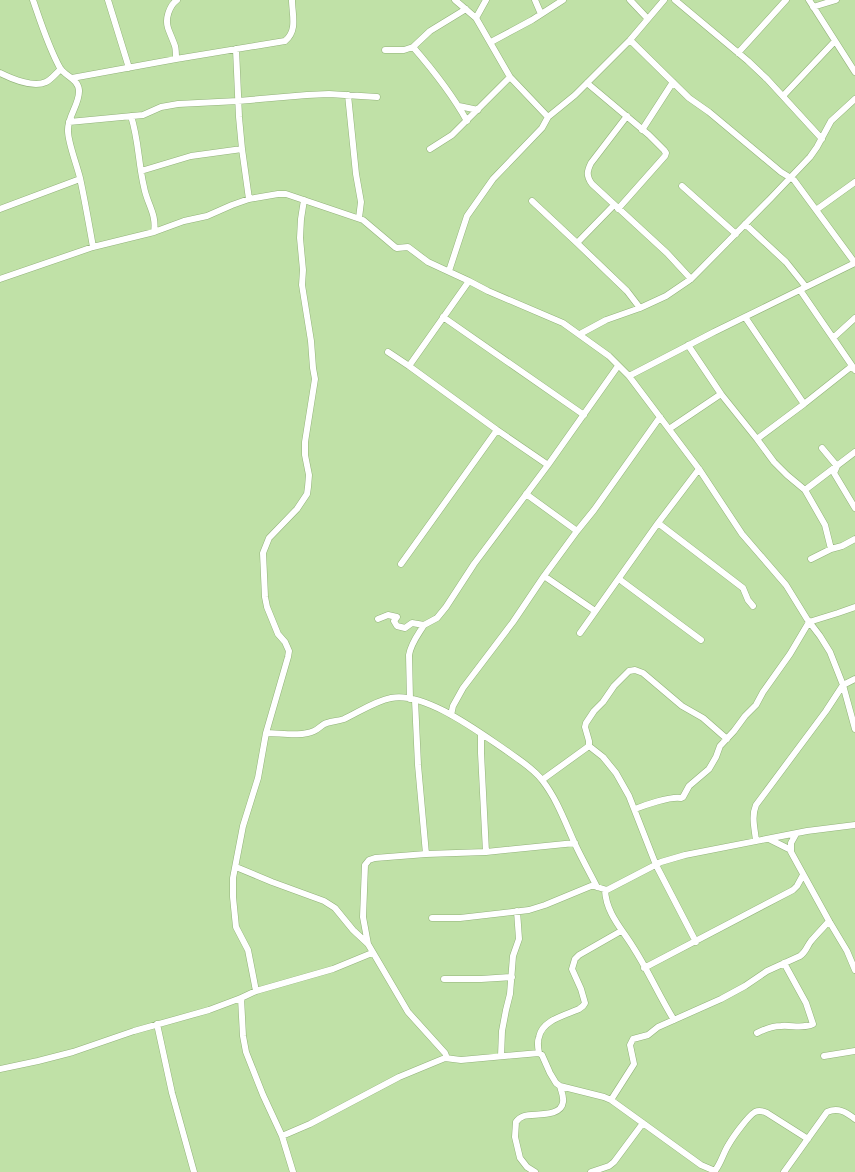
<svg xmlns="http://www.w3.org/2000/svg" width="855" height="1172" viewBox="0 0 855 1172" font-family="'Public Sans',sans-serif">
<rect width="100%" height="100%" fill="#c0e1a7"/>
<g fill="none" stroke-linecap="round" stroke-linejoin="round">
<g stroke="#92b27a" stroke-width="7">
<path id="minor" d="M 33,0 C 41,23 48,46 60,68 C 65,76 78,79 79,90 C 80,104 67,117 68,131 C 68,143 77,165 80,178 C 85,201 89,224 93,247
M 108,0 L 129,68
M 455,0 L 476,18 L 510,77 L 548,117
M 535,0 L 541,14
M 630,0 L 648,19
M 675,0 L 748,61 L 767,79 L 822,139
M 809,0 L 855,72
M 813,7 L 836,0
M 476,18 L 486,0
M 630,40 L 689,98 L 709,112 L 781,172 L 794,180 L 855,263
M 491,42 L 532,20 L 563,0
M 413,47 C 433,70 452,94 467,121
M 236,49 L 239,117 L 242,149 L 249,199
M 385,50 L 404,50 L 413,47 L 430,31 L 466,9
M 738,53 L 786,0
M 176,59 C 176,55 176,50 175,46 C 173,40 170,34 168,28 C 165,19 169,6 177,0
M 0,73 C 12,79 34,88 46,82 C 52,79 56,73 61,69
M 72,78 L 176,59 L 285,41 C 298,31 292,14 292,0
M 587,83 L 649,135 L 664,150 L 666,153 L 665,156 L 618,209
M 348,95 L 356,174 L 361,202 L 359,218
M 783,96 L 835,41
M 459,106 L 478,110
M 131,116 C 139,141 138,162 144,187 C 147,204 157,214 154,232
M 627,116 L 591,163 C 587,171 586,176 592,184 L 667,253 L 691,279
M 69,122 L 143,115 L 161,107 L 178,104 L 238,101 L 307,95 L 329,94 L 377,97
M 642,130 L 673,82
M 430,149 L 452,135 L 510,77
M 141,171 L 191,156 L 242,149
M 682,186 L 736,234
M 532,201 L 577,243 L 627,291 L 640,308
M 0,209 L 80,179
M 816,210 L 855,182
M 745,224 L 786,262 L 806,287
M 577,243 L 614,205
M 449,271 L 467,216 L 493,179 L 542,128 L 548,117 L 575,95 L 630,40 L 664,0
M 0,279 L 93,247 L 154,232 L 184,221 L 207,216 L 232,205 L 249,199 L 278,194 L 286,194 L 363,220 L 395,247 L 397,248 L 408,247 L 428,262 L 469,281 L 488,291 L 563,323 L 609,356 L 629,376 L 699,469 L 742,534 L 786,585 L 807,619 L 820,636 L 830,652 L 843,685 L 855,729
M 800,290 L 855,370
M 443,317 L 584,415
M 745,317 L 804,404
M 580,334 L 606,320 L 640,308 L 666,296 L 691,279 L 770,199 L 810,157 L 817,147 L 831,121 L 855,99
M 833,338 L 855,318
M 688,345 L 721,394 L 757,439 L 804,404 L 852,366
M 388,352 L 409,366 L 497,430 L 548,465
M 409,366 L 469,281
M 629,376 L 714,332 L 855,263
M 669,429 L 721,394
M 757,439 L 774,462 L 787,475 L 805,490
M 822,448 L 837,466 L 834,473 L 855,508
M 526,494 L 577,531
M 658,523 L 743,588 L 748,600 L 753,606
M 831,549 L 825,525 L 805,490 L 855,452
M 811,559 L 831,549 L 842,546 L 855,539
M 401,564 L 497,430
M 544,576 L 595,611
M 619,579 L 701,640
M 378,619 L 388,615 L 397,617 L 394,621 L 397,626 L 405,628 L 412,623 L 424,625 L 437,618 L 446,607 L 474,564 L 548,465 L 618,366
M 580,633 L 658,523 L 699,469
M 410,699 L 409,655 C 411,643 418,635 424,625
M 415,700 L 418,765 L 426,854
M 451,715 L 453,706 L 463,688 L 513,622 L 544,576 L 577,531 L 594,510 L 660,417
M 266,733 C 281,733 300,737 314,731 C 319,729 322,724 327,723 C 332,721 339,721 344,719 C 359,712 375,701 391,698 C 425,691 480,733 507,751 C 519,760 533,768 542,780 C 557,799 565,822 575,844 C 582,859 590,873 597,887
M 481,734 L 481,753 L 486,852
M 542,780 L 589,746
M 635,809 C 645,805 671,796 681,798 L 683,797 L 689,786 L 709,769 L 716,757 L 720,746 L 734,731 L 745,716 L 756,705 L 763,692 L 790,654 L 809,622 L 838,613 L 855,607
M 796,834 L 791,843 L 791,852 L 829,921 L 847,951 L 855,970
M 769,839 L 791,850
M 756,841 C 755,829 751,817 756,805 L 826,711 L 843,685 L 855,679
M 236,867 L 272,882 L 324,901 L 335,908 L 353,930 L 368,944
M 605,890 C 606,913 622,929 633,947 C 648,970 659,996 674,1020
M 432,918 L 460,918 L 529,910 L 545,905 L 591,886 L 594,886 L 607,890 L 661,862 L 685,855 L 807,831 L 855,825
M 696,942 L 656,865 L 629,796 L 616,773 L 603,757 L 589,746 L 589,741 L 585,727 L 586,723 L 594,711 L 603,702 L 614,686 L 629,671 L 635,670 L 643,673 L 682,706 L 703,718 L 727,739
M 644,968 C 694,942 744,916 793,890 L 797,886 L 803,875
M 444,979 L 481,979 L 512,977
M 256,991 L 248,950 L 236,927 L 233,897 L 233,878 L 243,826 L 258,778 L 266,733 L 288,657 L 289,651 L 285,642 L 278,634 L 267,607 L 265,597 L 263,553 L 269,538 L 297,509 L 307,494 L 308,487 L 309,475 L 305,455 L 305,442 L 315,379 L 313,368 L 311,341 L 302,285 L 303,270 L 300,238 L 301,219 L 304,200
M 241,998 L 243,1036 L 246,1052 L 263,1095 L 282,1136 L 293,1172
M 157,1024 L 172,1093 L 194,1172
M 757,1033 C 765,1029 772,1026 781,1026 C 792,1025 803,1029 813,1024 L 806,1003 L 784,963
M 539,1053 C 538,1048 537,1042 539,1037 C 542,1020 566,1015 579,1009 L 583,1006 L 585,1003 L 581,989 L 572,969 L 575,959 L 579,955 L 621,931
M 501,1056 L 502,1031 L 506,1010 L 510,994 L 513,956 L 519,939 L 517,911
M 824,1056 L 855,1051
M 447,1058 L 445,1053 L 408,1012 L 368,944 L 363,917 L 365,865 L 369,860 L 375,858 L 426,854 L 486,852 L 575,843
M 0,1069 L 38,1061 L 73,1052 L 134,1031 L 209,1010 L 241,998 L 256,991 L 333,969 L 372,953
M 611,1100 L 634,1064 L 630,1045 L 633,1039 L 648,1035 L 658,1027 L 721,999 L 745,986 L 767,971 L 800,956 C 806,952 807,946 811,941 C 817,934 823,928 829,921
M 282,1136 L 310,1124 L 399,1077 L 445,1058 L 461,1060 L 539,1053 L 542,1055 L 550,1073 L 556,1083 L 560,1086 L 604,1097 L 611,1100 L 701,1165 L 715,1171
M 535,1172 L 527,1167 L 520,1158 L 515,1137 L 516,1122 C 518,1119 521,1117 524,1116 C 534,1113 561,1118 563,1102 C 564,1096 561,1091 560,1086
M 591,1172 L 609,1166 L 614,1162 L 643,1123
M 714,1172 C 721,1164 723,1153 729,1144 C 733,1137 748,1116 755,1112 C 759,1110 763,1111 767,1113 L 808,1139
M 784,1172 L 827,1112 C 838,1107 846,1112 855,1119"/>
</g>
<use href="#minor" stroke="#fff" stroke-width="6"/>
</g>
</svg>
